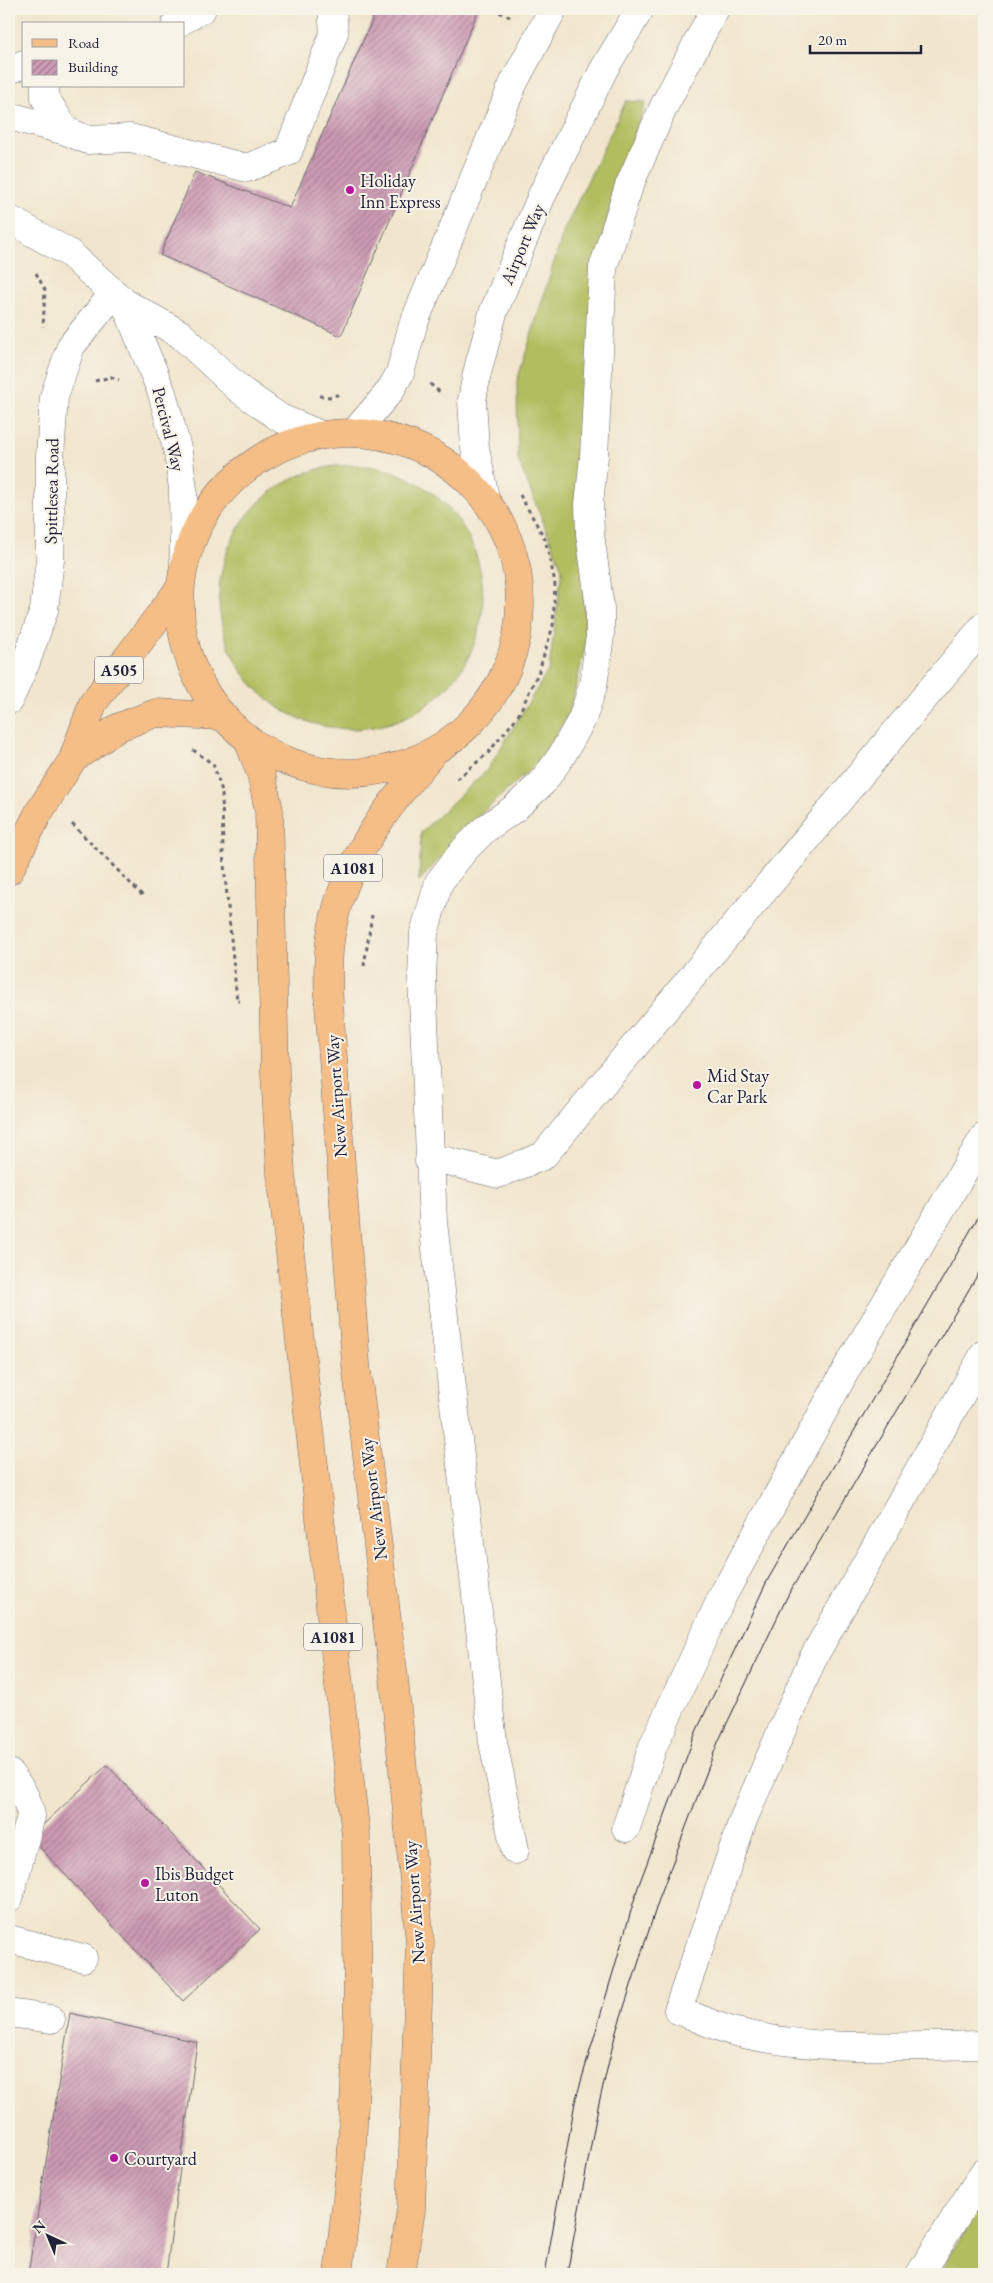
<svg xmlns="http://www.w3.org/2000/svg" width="993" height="2283" viewBox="0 0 993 2283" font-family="'EB Garamond',serif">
<defs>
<pattern id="building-hatch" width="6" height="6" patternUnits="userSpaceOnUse" patternTransform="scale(1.25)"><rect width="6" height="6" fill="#cc9ab3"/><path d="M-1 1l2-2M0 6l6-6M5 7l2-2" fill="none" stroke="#a57d93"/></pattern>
</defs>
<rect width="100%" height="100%" fill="#f7f3e8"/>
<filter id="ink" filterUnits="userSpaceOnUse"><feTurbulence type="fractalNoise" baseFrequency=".02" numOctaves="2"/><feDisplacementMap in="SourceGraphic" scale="10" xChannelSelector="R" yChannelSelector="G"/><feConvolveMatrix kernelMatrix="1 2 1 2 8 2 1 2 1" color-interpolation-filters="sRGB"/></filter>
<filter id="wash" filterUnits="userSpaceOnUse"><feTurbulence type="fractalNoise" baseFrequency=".0096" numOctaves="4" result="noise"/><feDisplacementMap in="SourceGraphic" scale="20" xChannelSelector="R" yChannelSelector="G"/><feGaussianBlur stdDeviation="1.12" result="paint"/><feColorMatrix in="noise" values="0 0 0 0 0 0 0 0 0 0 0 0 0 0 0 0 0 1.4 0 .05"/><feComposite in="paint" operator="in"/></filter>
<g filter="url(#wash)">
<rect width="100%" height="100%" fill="#f1e6cd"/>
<path fill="#b1bd5e" stroke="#6a704c" d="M 626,101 L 646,102 L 607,218 L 584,437 L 577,475 L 586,643 L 570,711 L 544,757 L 484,811 L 419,881 L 421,832 L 487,770 L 549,669 L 562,569 L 518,460 L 517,381 L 564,230 Z
M219 597a132 132 0 1 1 264 0a132 132 0 1 1-264 0Z
M 984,2199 L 984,2274 L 938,2274 Z"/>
<g id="blocks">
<path fill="url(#building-hatch)" d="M 377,9 L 479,9 L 341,336 L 160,255 L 195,172 L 290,208 Z
M 107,1765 L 260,1929 L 183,2001 L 30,1837 Z
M 70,2013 L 197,2042 L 166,2274 L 28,2274 Z"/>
</g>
</g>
<g filter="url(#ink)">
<use href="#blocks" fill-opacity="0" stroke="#6a676e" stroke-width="1"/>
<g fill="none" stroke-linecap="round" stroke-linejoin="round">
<g stroke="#6a676e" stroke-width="29">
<path id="minor" d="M 176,24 L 202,9
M 9,70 L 24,64
M 45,86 L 45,98 L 66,131 L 88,140 L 131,138 L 247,168 L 288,152 L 334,33 L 332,9
M 9,116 L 66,131
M 9,219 L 69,253 L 125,303 L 180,334 L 239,389 L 280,418 L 321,435
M 125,303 L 162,393 L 178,452 L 183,489 L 184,561
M 354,433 L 390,391 L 400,373 L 413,325 L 514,82 L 553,9
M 485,498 L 475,448 L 472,400 L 477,373 L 493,313 L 542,195 L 604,69 L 640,9
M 9,700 L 26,662 L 44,610 L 50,560 L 50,457 L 54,397 L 71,346 L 114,293
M 429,1161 L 447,1161 L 498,1174 L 543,1156 L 984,626
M 984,1354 L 813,1658 L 743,1820 L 678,2010 C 696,2017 714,2026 732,2031 C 811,2052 903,2046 984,2045
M 9,1773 C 20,1787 28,1798 31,1816 L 9,1898
M 626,1828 L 653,1746 L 723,1595 L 847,1368 L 984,1137
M 515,1850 L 493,1742 L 433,1222 L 422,977 L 424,933 L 439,882 L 465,849 L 485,829 L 515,808 L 543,782 L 562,755 L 582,719 L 593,686 L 600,636 L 600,608 L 590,534 L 589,504 L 594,456 L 603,268 L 629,186 L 664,106 L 715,9
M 9,1939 L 83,1958
M 9,2013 L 51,2019
M 920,2274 L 984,2172"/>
</g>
<g stroke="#6a676e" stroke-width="29">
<path id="major" d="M 73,759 L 119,727 L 156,713 L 221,716
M 9,871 L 39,812 L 73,759 L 93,703 L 180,588"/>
</g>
<g stroke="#6a676e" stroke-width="29">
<path id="highway" d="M180 603a170 170 0 1 1 340 0a170 170 0 1 1-340 0Z
M 249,742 L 261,774 L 269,810 L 275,1074 L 281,1174 L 356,1836 L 358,2024 L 351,2165 L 338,2274
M 401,2274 L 411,2210 L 420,1942 L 394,1679 L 356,1364 L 329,1005 C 328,979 327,954 332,929 C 344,861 389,804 433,753"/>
</g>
<path stroke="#6a676e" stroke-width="3" stroke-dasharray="4 4" stroke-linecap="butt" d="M 492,9 L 510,17
M 36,273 L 45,290 L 43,327
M 95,381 L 111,377 L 119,380
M 430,384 L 441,393
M 319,396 L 331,397 L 342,393
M 193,750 L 213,764 L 222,791 L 223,854 L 237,1001 L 240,1001
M 457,779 L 488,753 L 518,716 L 539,671 L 553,626 L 555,582 L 545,539 L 520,495
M 72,824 L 145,898
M 364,966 L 372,915"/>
<use href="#minor" stroke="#fff" stroke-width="28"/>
<use href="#major" stroke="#f6be87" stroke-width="28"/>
<use href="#highway" stroke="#f6be87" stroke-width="28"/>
<path stroke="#22223b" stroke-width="1" d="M 545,2274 L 575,2102 L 638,1887 L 696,1732 L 767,1581 L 984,1207
M 567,2274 L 598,2107 L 616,2032 L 660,1896 L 718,1742 L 788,1595 L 984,1264"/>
</g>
</g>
<g fill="#b5179e" stroke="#f7f3e8" stroke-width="2">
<circle cx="350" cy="190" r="5"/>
<circle cx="697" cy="1085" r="5"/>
<circle cx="145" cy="1883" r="5"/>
<circle cx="114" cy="2158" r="5"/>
</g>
<g text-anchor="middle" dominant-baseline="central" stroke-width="4" stroke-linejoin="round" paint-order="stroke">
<g fill="#f7f3e8" stroke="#62616f" stroke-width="1">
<rect x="95" y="656.5" width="48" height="27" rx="4"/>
<rect x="324" y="854.5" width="58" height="27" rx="4"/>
<rect x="304" y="1623.5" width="58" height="27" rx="4"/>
</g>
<g font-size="16" font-weight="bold" fill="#22223b">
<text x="119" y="670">A505</text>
<text x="353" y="868">A1081</text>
<text x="333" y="1637">A1081</text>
</g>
<g font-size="18" fill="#22223b" stroke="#f7f3e8" text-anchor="start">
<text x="360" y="180">Holiday<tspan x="360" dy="21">Inn Express</tspan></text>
<text x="707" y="1075">Mid Stay<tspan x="707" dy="21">Car Park</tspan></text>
<text x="155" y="1873">Ibis Budget<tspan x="155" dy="21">Luton</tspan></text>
<text x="124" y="2158">Courtyard</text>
</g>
<g font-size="18" fill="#22223b" stroke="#f7f3e8">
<text transform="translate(522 244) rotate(-67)">Airport Way</text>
<text transform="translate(169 429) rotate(76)">Percival Way</text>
<text transform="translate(51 491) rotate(-89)">Spittlesea Road</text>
<text transform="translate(336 1096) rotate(-94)">New Airport Way</text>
<text transform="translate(373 1499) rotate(-97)">New Airport Way</text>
<text transform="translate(414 1902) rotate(-94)">New Airport Way</text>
</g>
</g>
<rect width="993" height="2283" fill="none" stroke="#f7f3e8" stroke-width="30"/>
<rect x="22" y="22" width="162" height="65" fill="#f7f3e8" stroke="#a29fa3"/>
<rect x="32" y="39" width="25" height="8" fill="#f6be87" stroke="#a29fa3"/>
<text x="68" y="48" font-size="15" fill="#22223b">Road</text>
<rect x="32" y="60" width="25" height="15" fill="url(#building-hatch)" stroke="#a29fa3"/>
<text x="68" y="72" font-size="15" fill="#22223b">Building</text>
<g transform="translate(48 2236) rotate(316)" stroke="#f7f3e8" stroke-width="4" paint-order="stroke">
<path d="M0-4L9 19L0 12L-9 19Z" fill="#22223b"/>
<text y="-8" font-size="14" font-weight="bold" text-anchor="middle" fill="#22223b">N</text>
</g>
<path d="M810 45v8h111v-8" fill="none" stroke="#22223b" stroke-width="2.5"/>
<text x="818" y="45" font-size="15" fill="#22223b" stroke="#f7f3e8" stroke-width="4" paint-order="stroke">20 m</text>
</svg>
